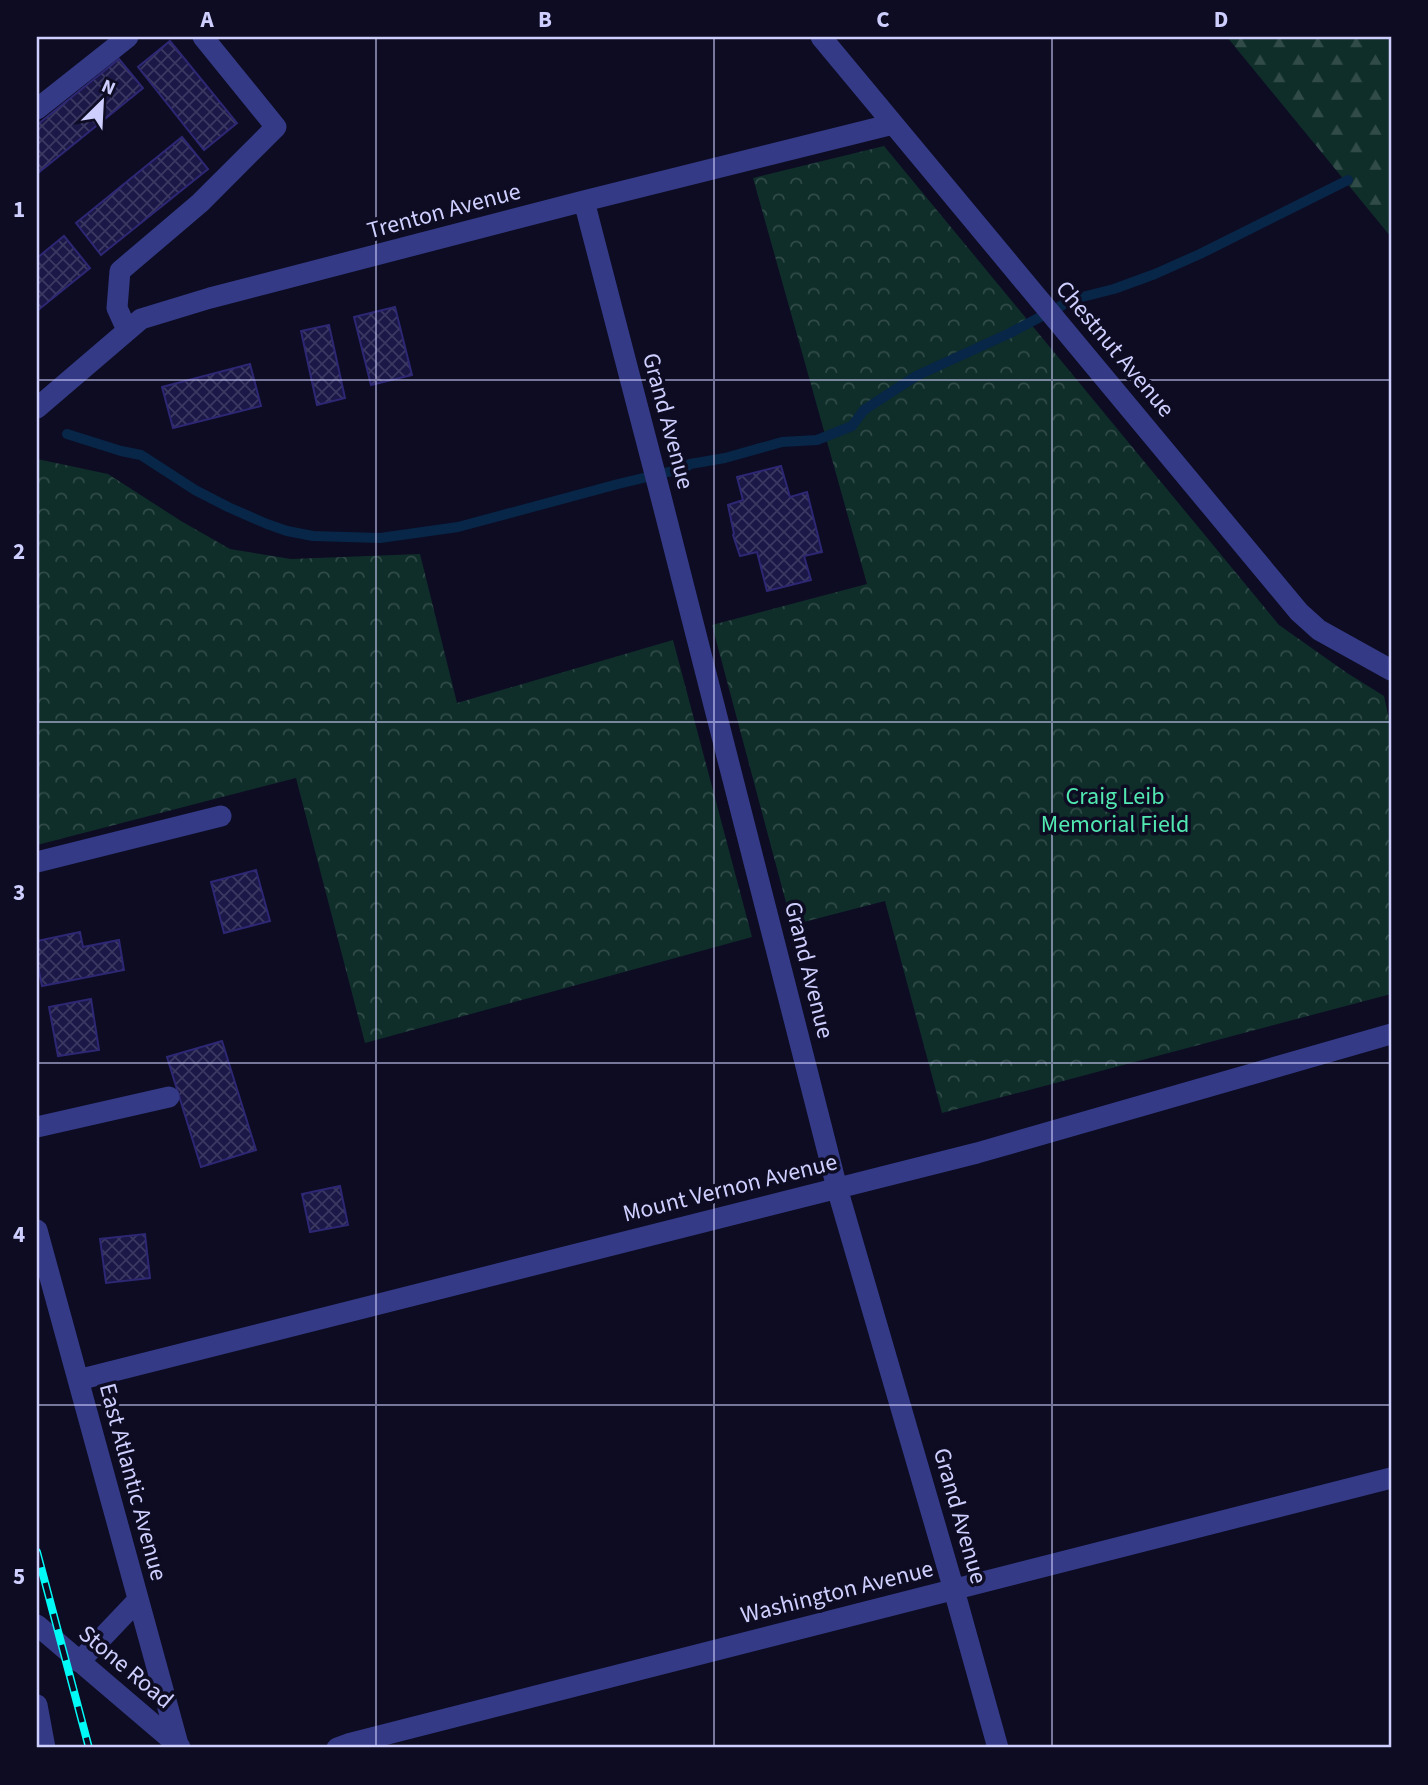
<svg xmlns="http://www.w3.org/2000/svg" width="1428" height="1785" viewBox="0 0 1428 1785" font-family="'Source Sans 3',sans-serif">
<defs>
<pattern id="forest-firs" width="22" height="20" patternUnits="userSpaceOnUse" patternTransform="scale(1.75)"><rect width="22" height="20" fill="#0f2e29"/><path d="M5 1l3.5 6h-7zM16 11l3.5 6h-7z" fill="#314b49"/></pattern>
<pattern id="park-crowns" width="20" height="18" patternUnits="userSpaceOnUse" patternTransform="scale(1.75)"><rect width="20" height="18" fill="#0f2e29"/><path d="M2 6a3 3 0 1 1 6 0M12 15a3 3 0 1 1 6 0" fill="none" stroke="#314b49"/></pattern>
<pattern id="building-cross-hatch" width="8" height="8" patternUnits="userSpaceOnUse" patternTransform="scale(1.75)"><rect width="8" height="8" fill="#1b1746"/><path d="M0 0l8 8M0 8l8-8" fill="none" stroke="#3b3862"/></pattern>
</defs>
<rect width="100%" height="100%" fill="#0d0c23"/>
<path fill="url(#forest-firs)" d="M 1227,37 L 1391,37 L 1391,237 Z"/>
<path fill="url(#park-crowns)" d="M 884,146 L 1279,625 L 1347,673 L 1384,696 L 1391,728 L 1391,994 L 942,1113 L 885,901 L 792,925 L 712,625 L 867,584 L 753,178 Z
M 37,459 L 108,474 L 181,521 L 230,549 L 291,559 L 420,554 L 457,703 L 673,640 L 752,937 L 365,1043 L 296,778 L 37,845 Z"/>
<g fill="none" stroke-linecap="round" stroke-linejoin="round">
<path stroke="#082647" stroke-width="10" d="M 67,434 L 121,451 L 141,455 L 195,490 L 228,507 L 267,524 L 287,531 L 313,536 L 380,538 L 458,527 L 618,484 L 685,468 L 690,464 L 725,458 L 782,442 L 817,440 L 852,426 L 864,410 L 916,376 L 1010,333 L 1074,299 L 1114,289 L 1155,274 L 1200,254 L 1348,180"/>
</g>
<path fill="url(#building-cross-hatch)" stroke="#2d2774" stroke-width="2" d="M 170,41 L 237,123 L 204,150 L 138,67 Z
M 119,59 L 143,88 L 37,174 L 37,125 Z
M 182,137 L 208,169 L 101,255 L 76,223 Z
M 64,236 L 90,268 L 37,311 L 37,258 Z
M 395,307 L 412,375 L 371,385 L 354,317 Z
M 329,325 L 345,398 L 317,405 L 301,331 Z
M 250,364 L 261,406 L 173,428 L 162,387 Z
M 781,466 L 790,497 L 807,492 L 822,552 L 804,556 L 811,580 L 767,591 L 757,552 L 740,556 L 733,535 L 734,534 L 728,505 L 743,500 L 737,477 Z
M 256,870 L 270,921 L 224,933 L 211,882 Z
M 80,932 L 83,947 L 119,940 L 124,970 L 42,986 L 37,961 L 37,941 Z
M 91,999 L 99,1050 L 58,1056 L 49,1007 Z
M 222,1041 L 256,1150 L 201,1167 L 167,1057 Z
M 340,1186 L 348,1225 L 310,1232 L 302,1194 Z
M 145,1234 L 150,1278 L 106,1283 L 100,1239 Z"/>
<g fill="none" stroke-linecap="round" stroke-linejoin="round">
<path stroke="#343a86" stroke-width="21" d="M 821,37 L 1299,612 L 1319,630 L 1391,670
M 37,109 L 128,37
M 584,201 L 661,497 L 837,1188 L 954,1590 L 998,1748
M 127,330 L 117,308 L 120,271 L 200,203 L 276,127 L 203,37
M 37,408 L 141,319 L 210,298 L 584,201 L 893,124
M 37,862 L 221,816
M 37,1127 L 169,1097
M 37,1230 L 179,1748
M 78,1380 L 977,1153 L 1391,1034
M 37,1625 L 180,1747
M 79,1662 L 138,1600
M 37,1705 L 45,1748
M 337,1748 L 348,1744 L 1391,1478"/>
<g stroke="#00faf6" stroke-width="8">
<path id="rail" d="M 37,1552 L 89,1748"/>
</g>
<use href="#rail" stroke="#0d0c23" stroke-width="5" stroke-dasharray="16" stroke-linecap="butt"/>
</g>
<path fill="none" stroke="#cfcfff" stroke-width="2" stroke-opacity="0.55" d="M 376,37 L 376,1748M 714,37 L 714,1748M 1052,37 L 1052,1748M 37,380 L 1391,380M 37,722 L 1391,722M 37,1063 L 1391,1063M 37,1405 L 1391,1405"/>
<g text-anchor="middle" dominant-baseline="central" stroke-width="7" stroke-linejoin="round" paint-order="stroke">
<g font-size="24" fill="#cfcfff" stroke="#0d0c23">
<text transform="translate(444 211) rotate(-15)">Trenton Avenue</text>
<text transform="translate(1115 349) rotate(50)">Chestnut Avenue</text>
<text transform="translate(668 421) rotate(75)">Grand Avenue</text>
<text transform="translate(809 970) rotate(76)">Grand Avenue</text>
<text transform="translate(730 1188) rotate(-14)">Mount Vernon Avenue</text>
<text transform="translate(133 1482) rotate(75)">East Atlantic Avenue</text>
<text transform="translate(960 1516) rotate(74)">Grand Avenue</text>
<text transform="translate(837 1592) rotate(-14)">Washington Avenue</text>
<text transform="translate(126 1667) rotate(40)">Stone Road</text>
</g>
<g font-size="24" fill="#52e8b1" stroke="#0d0c23">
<text x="1115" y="796">Craig Leib<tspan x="1115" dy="28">Memorial Field</tspan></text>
</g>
</g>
<rect width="1428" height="1785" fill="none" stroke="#0d0c23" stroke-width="77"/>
<g transform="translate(102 102) rotate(24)" stroke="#0d0c23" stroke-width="5" paint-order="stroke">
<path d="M0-5L12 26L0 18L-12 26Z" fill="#cfcfff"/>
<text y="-10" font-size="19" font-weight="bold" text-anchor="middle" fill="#cfcfff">N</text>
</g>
<rect x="38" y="38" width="1352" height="1708" fill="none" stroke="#cfcfff" stroke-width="2.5"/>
<g font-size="23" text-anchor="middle" font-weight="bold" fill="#cfcfff">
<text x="207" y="27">A</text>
<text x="545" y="27">B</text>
<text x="883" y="27">C</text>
<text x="1221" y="27">D</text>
<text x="19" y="217">1</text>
<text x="19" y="559">2</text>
<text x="19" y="900">3</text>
<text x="19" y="1242">4</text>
<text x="19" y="1584">5</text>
</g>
</svg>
